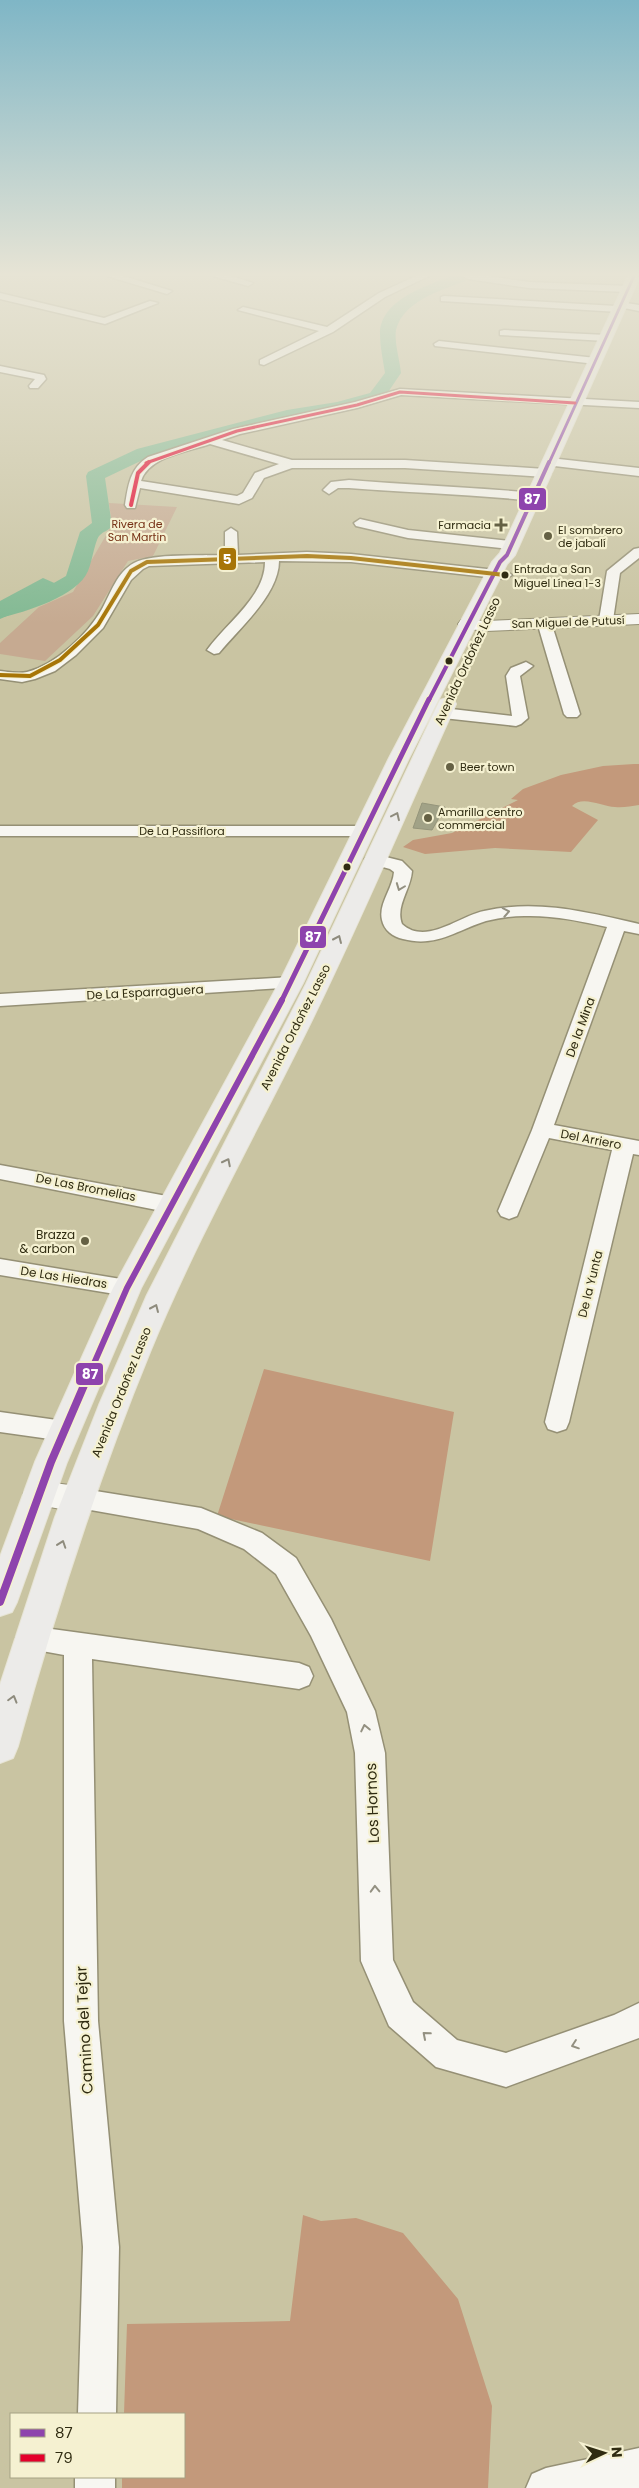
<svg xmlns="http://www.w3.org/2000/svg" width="639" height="2488" viewBox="0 0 639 2488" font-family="Poppins,sans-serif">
<rect width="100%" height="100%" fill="#c9c4a2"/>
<path fill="#c6aa91" d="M 109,503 L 177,507 L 153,556 L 128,561 L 93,616 L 45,661 L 0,654 L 0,643 L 39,607 L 73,592 L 112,525 Z"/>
<path fill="#c3997b" d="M 634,764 L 639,764 L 639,805 C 631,806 623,808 615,807 C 602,807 583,795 572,806 L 598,820 L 571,852 L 495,848 L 425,854 L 403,847 L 413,840 L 452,833 L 518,800 L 511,799 L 523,789 L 561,775 L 603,766 Z
M 264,1369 L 454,1412 L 430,1561 L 217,1516 Z
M 303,2215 L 321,2221 L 356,2218 L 403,2233 L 458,2299 L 492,2406 L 488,2488 L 122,2488 L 122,2477 L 184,2477 L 184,2414 L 124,2414 L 127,2324 L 290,2321 Z"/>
<path fill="#82b993" d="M 43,578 L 68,589 L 0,619 L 0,601 Z"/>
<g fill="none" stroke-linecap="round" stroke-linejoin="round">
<path fill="#82b993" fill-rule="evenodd" d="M 452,276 L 472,276 L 470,279 C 444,290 404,299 396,330 C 394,342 400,361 401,373 L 382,401 L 337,412 L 287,420 L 149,457 L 105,478 L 112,526 C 108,531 104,531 100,535 C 95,539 92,563 88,571 C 78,596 25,612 0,618 L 0,604 L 45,588 L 66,576 L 80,532 L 92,523 L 86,476 L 88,472 L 137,449 L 287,410 L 337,402 L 370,393 L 385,373 C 383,360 380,347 380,334 C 380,300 426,286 452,276 Z"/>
</g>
<path fill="#a1a287" stroke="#95957b" d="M 422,803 L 445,807 L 432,830 L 413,828 Z"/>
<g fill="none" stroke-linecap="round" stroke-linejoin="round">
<g stroke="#959075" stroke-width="3">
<path id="minor" d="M 107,276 L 123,276 L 172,291 L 167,294 Z
M 213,276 L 231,276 L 253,283 L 248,286 Z
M 416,276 L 429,276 L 385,297 L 333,332 L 264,365 L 260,364 L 260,360 L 319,331 L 238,310 L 243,307 L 327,327 L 379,293 Z
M 463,276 L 488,276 L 529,282 L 628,286 L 633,289 L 628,292 L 529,288 L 468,279 Z
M 0,293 L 104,318 L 150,301 L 158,303 L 105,324 L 0,299 Z
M 444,296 L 616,306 L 620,302 L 639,305 L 639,311 L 624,308 L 619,312 L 441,301 L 441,297 Z
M 504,330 L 606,335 L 611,338 L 606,341 L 500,335 L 500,331 Z
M 439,341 L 596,358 L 601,361 L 596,364 L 435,346 L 434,344 Z
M 0,366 L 44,375 L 46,379 L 38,388 L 30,388 L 29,386 L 35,379 L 0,372 Z
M 400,389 L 639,402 L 639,408 L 401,395 L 357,408 L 240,434 L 222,440 L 292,460 L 405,460 L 545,469 L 551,473 L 545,477 L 405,468 L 292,468 L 264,478 L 252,498 L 239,504 L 140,488 L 135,508 L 127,508 L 125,505 C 128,486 130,468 148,457 L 233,429 L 355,402 ZM 210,444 L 279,464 L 255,473 L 243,493 L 237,496 L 141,481 C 149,456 188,452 210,444 Z
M 550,458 L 639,468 L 639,476 L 546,465 L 544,462 Z
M 349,480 C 411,485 472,487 534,493 L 540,497 L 534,501 C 472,494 411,493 349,488 L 338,488 L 329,494 L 323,490 L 331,482 Z
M 360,519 L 408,530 L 510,541 L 517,545 L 510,549 L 408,538 L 356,526 L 354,523 Z
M 231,528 L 237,532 L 238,555 L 307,552 L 351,554 L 505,571 L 512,575 L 505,579 L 351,562 L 279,561 C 279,594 240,628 219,653 L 214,654 L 207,650 C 226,623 265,597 265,562 L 149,566 L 143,569 L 131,580 L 103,628 L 76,655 L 55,671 L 35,679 L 22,682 L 0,679 L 0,671 C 9,672 18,674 27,672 C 56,665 88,634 102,609 C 111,593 117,572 134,563 C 152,553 203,556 225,555 L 225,532 Z
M 639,548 L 639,558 L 620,573 L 613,620 L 611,623 L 601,623 L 599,620 L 607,571 L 634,549 Z
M 544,618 L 551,622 L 580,714 L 577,717 L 567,717 L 564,714 L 537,622 Z
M 526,662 L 533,666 L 520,676 L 528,718 L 521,724 L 516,726 L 443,718 L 435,713 L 443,708 L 512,716 L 506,676 L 511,668 Z
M 0,826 L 364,826 L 370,827 L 372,831 L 370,835 L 364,836 L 0,836 Z
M 374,854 L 402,861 L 412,871 C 411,889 395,906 402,924 C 426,946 459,916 484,911 C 537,899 587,912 639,924 L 639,934 L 624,931 L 554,1125 L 639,1141 L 639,1155 L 633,1154 L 569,1422 L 566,1429 L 557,1432 L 548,1429 L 545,1422 L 612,1150 L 549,1138 L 517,1216 L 509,1219 L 501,1216 L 498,1211 L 532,1130 L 607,927 C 580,921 552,915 524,916 C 511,916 498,918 486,921 C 457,930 436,948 403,939 C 393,937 384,930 382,920 C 378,904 393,888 394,872 L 390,869 L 368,863 L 365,859 L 368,855 Z
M 291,977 L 298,979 L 300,983 L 298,987 L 0,1006 L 0,994 Z
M 0,1165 L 172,1197 L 180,1200 L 183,1205 L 180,1210 L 172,1213 L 0,1179 Z
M 0,1259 L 127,1280 L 135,1282 L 139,1288 L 135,1294 L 127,1296 L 0,1275 Z
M 0,1412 L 64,1421 L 73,1424 L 77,1431 L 73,1438 L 64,1441 L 0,1432 Z
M 77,1488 L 201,1508 L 262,1533 L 296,1558 L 331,1619 L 375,1711 L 385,1753 L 393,1960 L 413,2002 L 457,2040 L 506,2053 L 614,2015 L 639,2003 L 639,2038 L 506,2087 L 436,2067 L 389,2026 L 361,1961 L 355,1753 L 347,1712 L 311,1636 L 276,1574 L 244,1549 L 198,1529 L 68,1506 L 64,1499 L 68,1492 Z
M 30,1626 L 299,1663 L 309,1667 L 313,1676 L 309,1685 L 299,1689 L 92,1659 L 98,2021 L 119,2247 L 116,2414 L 78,2414 L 83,2247 L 64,2021 L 64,1655 L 20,1647 L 16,1638 L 20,1629 Z
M 639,2448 L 639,2488 L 526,2488 L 532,2474 L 546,2468 Z
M 75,2477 L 115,2477 L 115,2488 L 75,2488 Z"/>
</g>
<g stroke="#959075" stroke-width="2">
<path id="tertiary" d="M 639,614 L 639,624 L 486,631 L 461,628 L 458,624 L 461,620 L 486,621 Z
M 39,1481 L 77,1486 L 88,1490 L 93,1499 L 88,1508 L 77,1512 L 28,1503 L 23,1494 L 28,1485 Z"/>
</g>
<g stroke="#e7e4d5" stroke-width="2">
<path id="primary" d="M 628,276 L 639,278 L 515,555 L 507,564 L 409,758 L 303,983 L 141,1288 L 67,1462 L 17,1602 L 12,1612 L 0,1616 L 0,1557 L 35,1462 L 113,1288 L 279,983 L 389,758 L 492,562 L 500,553 Z
M 447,698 L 454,700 L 456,704 C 408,809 363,916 312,1020 C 258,1130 197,1238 150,1352 C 97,1481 55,1612 18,1746 L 13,1758 L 0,1763 L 0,1685 L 55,1517 L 99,1405 L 147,1295 L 306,984 L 438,704 L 440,700 Z"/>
</g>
<use href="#minor" fill="#f7f6f1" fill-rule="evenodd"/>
<use href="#tertiary" fill="#f7f6f1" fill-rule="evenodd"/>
<use href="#primary" fill="#ecebe9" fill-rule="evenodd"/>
<g stroke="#f5f1d1" stroke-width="5">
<path id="bus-1-far4" d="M 549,463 L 634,276"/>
</g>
<g stroke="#f5f1d1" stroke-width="6">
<path id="bus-1-far3" d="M 429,700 L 500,562 L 507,555 L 549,462"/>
</g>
<g stroke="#f5f1d1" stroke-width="8">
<path id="bus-1-far2" d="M 281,1002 L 429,699"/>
</g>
<g stroke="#f5f1d1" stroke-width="10">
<path id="bus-1-far1" d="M 85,1384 L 127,1288 L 282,1000"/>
</g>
<g stroke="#f5f1d1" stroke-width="11">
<path id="bus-1" d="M 0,1602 L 51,1462 L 85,1383"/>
</g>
<g stroke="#f5f1d1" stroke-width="5">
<path id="bus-2-far1" d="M 146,463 L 237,431 L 357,405 L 400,392 L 575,403"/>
</g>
<g stroke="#f5f1d1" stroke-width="6">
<path id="bus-2" d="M 131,505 L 138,473 L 149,462"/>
</g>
<g stroke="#f5f1d1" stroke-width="6">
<path id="bus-3" d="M 0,675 L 30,676 L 60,660 L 98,625 L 131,571 L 147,562 L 307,556 L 351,558 L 505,575"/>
</g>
<use href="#bus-1-far4" stroke="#8e44ad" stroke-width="3"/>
<use href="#bus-1-far3" stroke="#8e44ad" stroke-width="4"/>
<use href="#bus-1-far2" stroke="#8e44ad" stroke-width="5"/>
<use href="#bus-1-far1" stroke="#8e44ad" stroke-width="6"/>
<use href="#bus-1" stroke="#8e44ad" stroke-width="8"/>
<use href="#bus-2-far1" stroke="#e4002b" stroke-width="3"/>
<use href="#bus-2" stroke="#e4002b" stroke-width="4"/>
<use href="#bus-3" stroke="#a77507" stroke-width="4"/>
</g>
<defs><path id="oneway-chevron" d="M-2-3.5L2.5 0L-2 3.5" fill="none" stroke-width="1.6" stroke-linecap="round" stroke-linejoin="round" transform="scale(1.25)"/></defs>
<g stroke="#8e8b7d">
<use href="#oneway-chevron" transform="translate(396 816) rotate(-65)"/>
<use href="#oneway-chevron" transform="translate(338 939) rotate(-66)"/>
<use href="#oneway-chevron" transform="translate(227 1162) rotate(-63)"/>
<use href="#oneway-chevron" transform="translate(155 1308) rotate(-66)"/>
<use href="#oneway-chevron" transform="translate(62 1544) rotate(-71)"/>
<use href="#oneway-chevron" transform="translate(13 1699) rotate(-74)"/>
</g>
<g stroke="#939081">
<use href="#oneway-chevron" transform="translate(400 887) rotate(111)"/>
<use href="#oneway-chevron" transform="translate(506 912) rotate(-11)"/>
<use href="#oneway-chevron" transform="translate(365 1728) rotate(-102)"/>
<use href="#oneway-chevron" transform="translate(375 1889) rotate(-92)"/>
<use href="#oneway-chevron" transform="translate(426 2035) rotate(-139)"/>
<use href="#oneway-chevron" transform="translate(575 2045) rotate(161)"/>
</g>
<linearGradient id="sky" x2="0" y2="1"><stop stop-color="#7fb6c6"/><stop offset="0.44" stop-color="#e7e4d5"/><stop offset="1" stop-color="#e7e4d5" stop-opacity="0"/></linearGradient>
<rect width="639" height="624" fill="url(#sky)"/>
<g fill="#656144" stroke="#f5f1d1" stroke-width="2">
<path d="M498.5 517.5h5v5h5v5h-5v5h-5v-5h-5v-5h5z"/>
<circle cx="548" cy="536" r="5"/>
<circle cx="450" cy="767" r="5"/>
<circle cx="428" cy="818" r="5"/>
<circle cx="85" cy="1241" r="5"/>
</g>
<g fill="#2f2b11" stroke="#f5f1d1" stroke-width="2">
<circle cx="505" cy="575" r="4.5"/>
<circle cx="449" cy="661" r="4.5"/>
<circle cx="347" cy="867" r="4.5"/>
</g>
<g text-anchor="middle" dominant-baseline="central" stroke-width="4.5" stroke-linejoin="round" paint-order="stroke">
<g font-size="11" fill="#773217" stroke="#f5f1d1">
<text x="137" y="524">Rivera de<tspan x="137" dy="13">San Martin</tspan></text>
</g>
<g font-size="11" fill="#2f2b11" stroke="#f5f1d1" text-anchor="start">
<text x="491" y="525" text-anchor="end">Farmacia</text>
<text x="558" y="530">El sombrero<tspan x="558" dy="13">de jabalí</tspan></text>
<text x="460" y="767">Beer town</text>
<text x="438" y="812">Amarilla centro<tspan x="438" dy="13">commercial</tspan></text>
</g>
<g font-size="11" fill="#2f2b11" stroke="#f5f1d1" text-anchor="start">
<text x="514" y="569">Entrada a San<tspan x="514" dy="14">Miguel Línea 1-3</tspan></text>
</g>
<g font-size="11" fill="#2f2b11" stroke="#f5f1d1">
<text transform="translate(568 622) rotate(-2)">San Miguel de Putusí</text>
<text x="182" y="831">De La Passiflora</text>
</g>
<g font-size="12" fill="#2f2b11" stroke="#f5f1d1">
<text transform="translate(467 661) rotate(-65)">Avenida Ordoñez Lasso</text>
<text transform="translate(145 992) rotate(-3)">De La Esparraguera</text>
<text transform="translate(295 1027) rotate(-63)">Avenida Ordoñez Lasso</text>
<text transform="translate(580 1027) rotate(-70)">De la Mina</text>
<text transform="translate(591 1139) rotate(11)">Del Arriero</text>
<text transform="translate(86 1187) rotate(11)">De Las Bromelias</text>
<text transform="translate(64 1277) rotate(9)">De Las Hiedras</text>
<text transform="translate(590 1284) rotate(-76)">De la Yunta</text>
<text transform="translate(121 1392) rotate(-68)">Avenida Ordoñez Lasso</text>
</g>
<g font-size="12" fill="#2f2b11" stroke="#f5f1d1" text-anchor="end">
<text x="75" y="1234">Brazza<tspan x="75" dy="14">&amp; carbon</tspan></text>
</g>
<g font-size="15" fill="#2f2b11" stroke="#f5f1d1">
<text transform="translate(372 1803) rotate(-92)">Los Hornos</text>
<text transform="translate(84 2030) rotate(-93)">Camino del Tejar</text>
</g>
</g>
<g stroke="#f5f1d1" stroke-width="2">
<rect x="518" y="487" width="29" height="24" rx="5" fill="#8e44ad"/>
<rect x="218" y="547" width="19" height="24" rx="5" fill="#a77507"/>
<rect x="299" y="925" width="28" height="24" rx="5" fill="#8e44ad"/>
<rect x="75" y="1362" width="29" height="24" rx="5" fill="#8e44ad"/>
</g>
<g font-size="14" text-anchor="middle" font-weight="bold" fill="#fff">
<text x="532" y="504">87</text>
<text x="227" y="564">5</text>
<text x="313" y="942">87</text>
<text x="90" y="1379">87</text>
</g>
<rect x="10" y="2413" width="175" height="65" fill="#f5f1d1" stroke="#a6a284"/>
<rect x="20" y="2429" width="25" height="8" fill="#8e44ad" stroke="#a6a284"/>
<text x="55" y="2438" font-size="15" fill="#2f2b11">87</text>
<rect x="20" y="2454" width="25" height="8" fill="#e4002b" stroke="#a6a284"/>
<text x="55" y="2463" font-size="15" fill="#2f2b11">79</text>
<g transform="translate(604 2453) rotate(86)" stroke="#f5f1d1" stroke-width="4" paint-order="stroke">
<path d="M0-4L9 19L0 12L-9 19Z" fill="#2f2b11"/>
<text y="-8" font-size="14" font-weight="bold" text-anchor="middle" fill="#2f2b11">N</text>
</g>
</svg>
